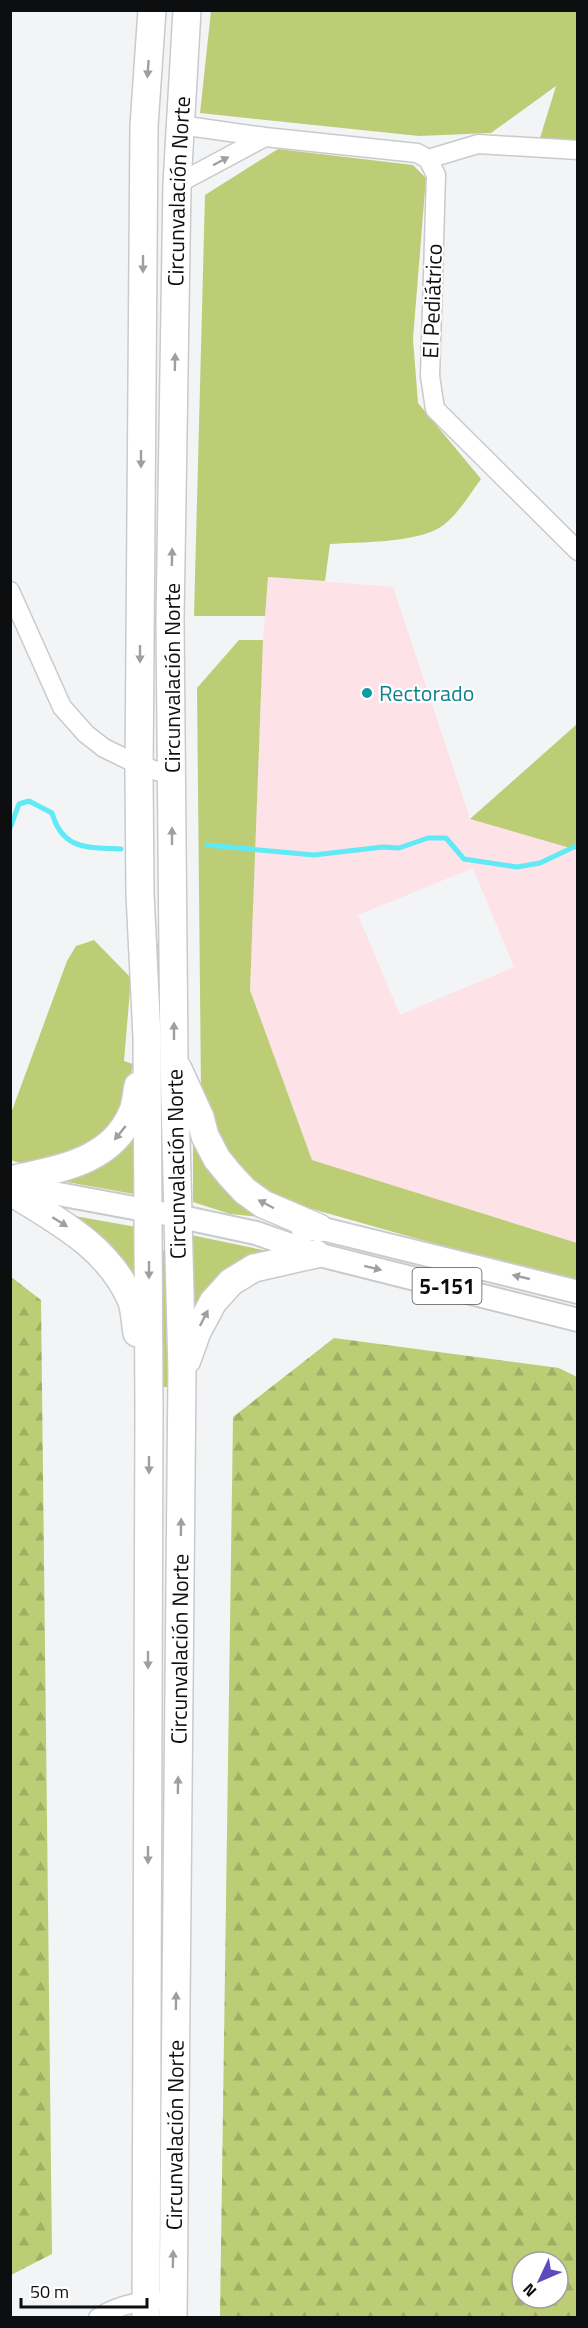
<svg xmlns="http://www.w3.org/2000/svg" width="588" height="2328" viewBox="0 0 588 2328" font-family="'Titillium Web',sans-serif">
<defs>
<pattern id="forest-firs" width="22" height="20" patternUnits="userSpaceOnUse" patternTransform="scale(1.5)"><rect width="22" height="20" fill="#bdcd76"/><path d="M5 1l3.5 6h-7zM16 11l3.5 6h-7z" fill="#a1af65"/></pattern>
</defs>
<rect width="100%" height="100%" fill="#f2f4f6"/>
<path fill="#fde2e7" fill-rule="evenodd" d="M 268,577 L 393,587 L 470,819 L 577,850 L 577,1243 L 312,1160 L 250,990 L 263,640 ZM 473,868 L 514,967 L 400,1015 L 358,915 Z"/>
<path fill="#bdcd76" d="M 211,11 L 577,11 L 577,141 L 540,138 L 556,86 L 491,133 L 419,136 L 200,113 Z
M 278,149 L 413,165 L 426,178 L 413,339 L 418,403 L 481,479 C 469,495 457,517 439,528 C 412,543 361,542 330,544 L 325,581 L 268,577 L 265,616 L 194,616 L 205,195 Z
M 239,640 L 263,640 L 250,990 L 312,1160 L 577,1243 L 577,1284 L 284,1201 L 248,1175 L 220,1147 L 201,1091 L 197,688 Z
M 577,724 L 577,850 L 470,819 Z
M 94,940 L 131,978 L 124,1061 L 133,1064 L 125,1103 L 92,1150 C 71,1156 31,1170 11,1160 L 10,1116 L 67,961 L 76,946 Z
M 155,943 L 161,944 L 167,1188 L 159,1188 Z
M 142,1122 L 139,1195 L 56,1180 Z
M 193,1123 L 262,1217 L 230,1214 L 193,1202 Z
M 69,1215 L 142,1228 L 142,1313 Z
M 191,1235 L 282,1254 L 191,1323 Z
M 157,1250 L 165,1250 L 169,1387 L 160,1387 Z
M 577,2030 L 577,2056 L 566,2044 Z"/>
<path fill="url(#forest-firs)" fill-rule="evenodd" d="M 10,1276 L 41,1300 L 52,2254 L 11,2275 Z
M 334,1338 L 559,1368 L 577,1377 L 578,2030 L 567,2044 L 578,2056 L 577,2317 L 220,2317 L 233,1417 ZM 522,2262 L 558,2262 L 558,2298 L 522,2298 Z"/>
<g fill="none" stroke-linecap="round" stroke-linejoin="round">
<path stroke="#5feaf5" stroke-width="5" d="M 10,828 L 19,804 L 29,801 L 52,813 C 63,851 88,847 121,849
M 207,845 L 314,855 L 383,847 L 399,848 L 428,838 L 446,838 L 464,859 L 517,867 L 540,863 L 578,845"/>
<g stroke="#c8cacc" stroke-width="21">
<path id="minor" d="M 180,125 L 265,137 L 417,153 L 428,159 L 436,175 L 430,376 L 435,409 L 578,551
M 428,159 L 478,144 L 578,150
M 177,184 L 265,137
M 10,591 L 62,707 L 86,734 L 104,748 L 139,765 L 172,776
M 98,2318 C 114,2307 136,2301 156,2301"/>
</g>
<g stroke="#c8cacc" stroke-width="26">
<path id="major" d="M 10,1185 L 177,1216 L 256,1233 L 316,1254 L 578,1320
M 303,1230 L 319,1228 L 578,1292"/>
</g>
<g stroke="#c8cacc" stroke-width="30">
<g id="highway">
<path d="M 178,1069 L 200,1117 L 205,1136 L 217,1159 L 231,1176 L 245,1191 L 263,1204 L 319,1228"/>
<path d="M 10,1180 C 57,1169 111,1163 132,1113 C 136,1105 136,1095 138,1086"/>
<path d="M 10,1191 C 57,1221 105,1244 130,1297 C 135,1307 135,1322 137,1333"/>
<path d="M 187,1360 L 197,1332 L 213,1302 L 231,1282 L 254,1268 L 316,1254"/>
<path d="M 146,2318 L 149,1408 L 147,1037 L 140,894 L 139,775 L 144,126 L 152,10"/>
<path id="s1" d="M 173,2318 L 182,1372 L 174,1061 L 170,620 L 177,184 L 187,10"/>
</g>
</g>
<use href="#minor" stroke="#fff" stroke-width="18"/>
<use href="#major" stroke="#fff" stroke-width="22"/>
<use href="#highway" stroke="#fff" stroke-width="27"/>
</g>
<defs><path id="oneway-solid" d="M-6-.8H1V-3.2L6.5 0L1 3.2V.8H-6Z" transform="scale(1.5)"/></defs>
<g fill="#9e9f9f">
<use href="#oneway-solid" transform="translate(148 69) rotate(94)"/>
<use href="#oneway-solid" transform="translate(221 161) rotate(-28)"/>
<use href="#oneway-solid" transform="translate(143 264) rotate(90)"/>
<use href="#oneway-solid" transform="translate(175 362) rotate(-89)"/>
<use href="#oneway-solid" transform="translate(141 459) rotate(90)"/>
<use href="#oneway-solid" transform="translate(172 557) rotate(-89)"/>
<use href="#oneway-solid" transform="translate(140 654) rotate(90)"/>
<use href="#oneway-solid" transform="translate(172 836) rotate(-90)"/>
<use href="#oneway-solid" transform="translate(174 1031) rotate(-90)"/>
<use href="#oneway-solid" transform="translate(120 1133) rotate(129)"/>
<use href="#oneway-solid" transform="translate(266 1204) rotate(-152)"/>
<use href="#oneway-solid" transform="translate(60 1222) rotate(32)"/>
<use href="#oneway-solid" transform="translate(373 1268) rotate(14)"/>
<use href="#oneway-solid" transform="translate(149 1270) rotate(90)"/>
<use href="#oneway-solid" transform="translate(521 1277) rotate(-167)"/>
<use href="#oneway-solid" transform="translate(204 1318) rotate(-63)"/>
<use href="#oneway-solid" transform="translate(149 1465) rotate(90)"/>
<use href="#oneway-solid" transform="translate(181 1527) rotate(-89)"/>
<use href="#oneway-solid" transform="translate(148 1660) rotate(90)"/>
<use href="#oneway-solid" transform="translate(178 1785) rotate(-89)"/>
<use href="#oneway-solid" transform="translate(148 1855) rotate(90)"/>
<use href="#oneway-solid" transform="translate(176 2001) rotate(-89)"/>
<use href="#oneway-solid" transform="translate(173 2259) rotate(-89)"/>
</g>
<circle fill="#0f9aa8" stroke="#fff" stroke-width="2" cx="367" cy="693" r="6"/>
<g text-anchor="middle" dominant-baseline="central" stroke-width="4.5" stroke-linejoin="round" paint-order="stroke">
<rect fill="#fff" stroke="#565657" stroke-width="1.5" x="412.5" y="1268" width="69" height="36" rx="4.5"/>
<g font-size="21" font-weight="bold" fill="#0d0e0f">
<text x="447" y="1286">5-151</text>
</g>
<g font-size="22" fill="#0d0e0f" stroke="#fff">
<text stroke="none"><textPath href="#s1" startOffset="2127">Circunvalación Norte</textPath></text>
<text transform="translate(432 301) rotate(-88)">El Pediátrico</text>
<text transform="translate(172 678) rotate(-90)">Circunvalación Norte</text>
<text transform="translate(176 1164) rotate(-91)">Circunvalación Norte</text>
<text stroke="none"><textPath href="#s1" startOffset="669">Circunvalación Norte</textPath></text>
<text stroke="none"><textPath href="#s1" startOffset="183">Circunvalación Norte</textPath></text>
</g>
<g font-size="22" fill="#0d838f" stroke="#fff" text-anchor="start">
<text x="379" y="693">Rectorado</text>
</g>
</g>
<rect width="588" height="2328" fill="none" stroke="#0d0e0f" stroke-width="24"/>
<g transform="translate(540 2280) rotate(226)"><circle r="28" fill="#ffffff" stroke="#9e9f9f" stroke-width="1.5"/>
<path d="M0-4.5L10 22L0 15L-10 22Z" fill="#5f49c1"/>
<text y="-9" font-size="16" font-weight="bold" text-anchor="middle" fill="#0d0e0f">N</text>
</g>
<path d="M21 2298v9h126v-9" fill="none" stroke="#0d0e0f" stroke-width="3"/>
<text x="30" y="2298" font-size="18" fill="#0d0e0f" stroke="#ffffff" stroke-width="4.5" paint-order="stroke">50 m</text>
</svg>
